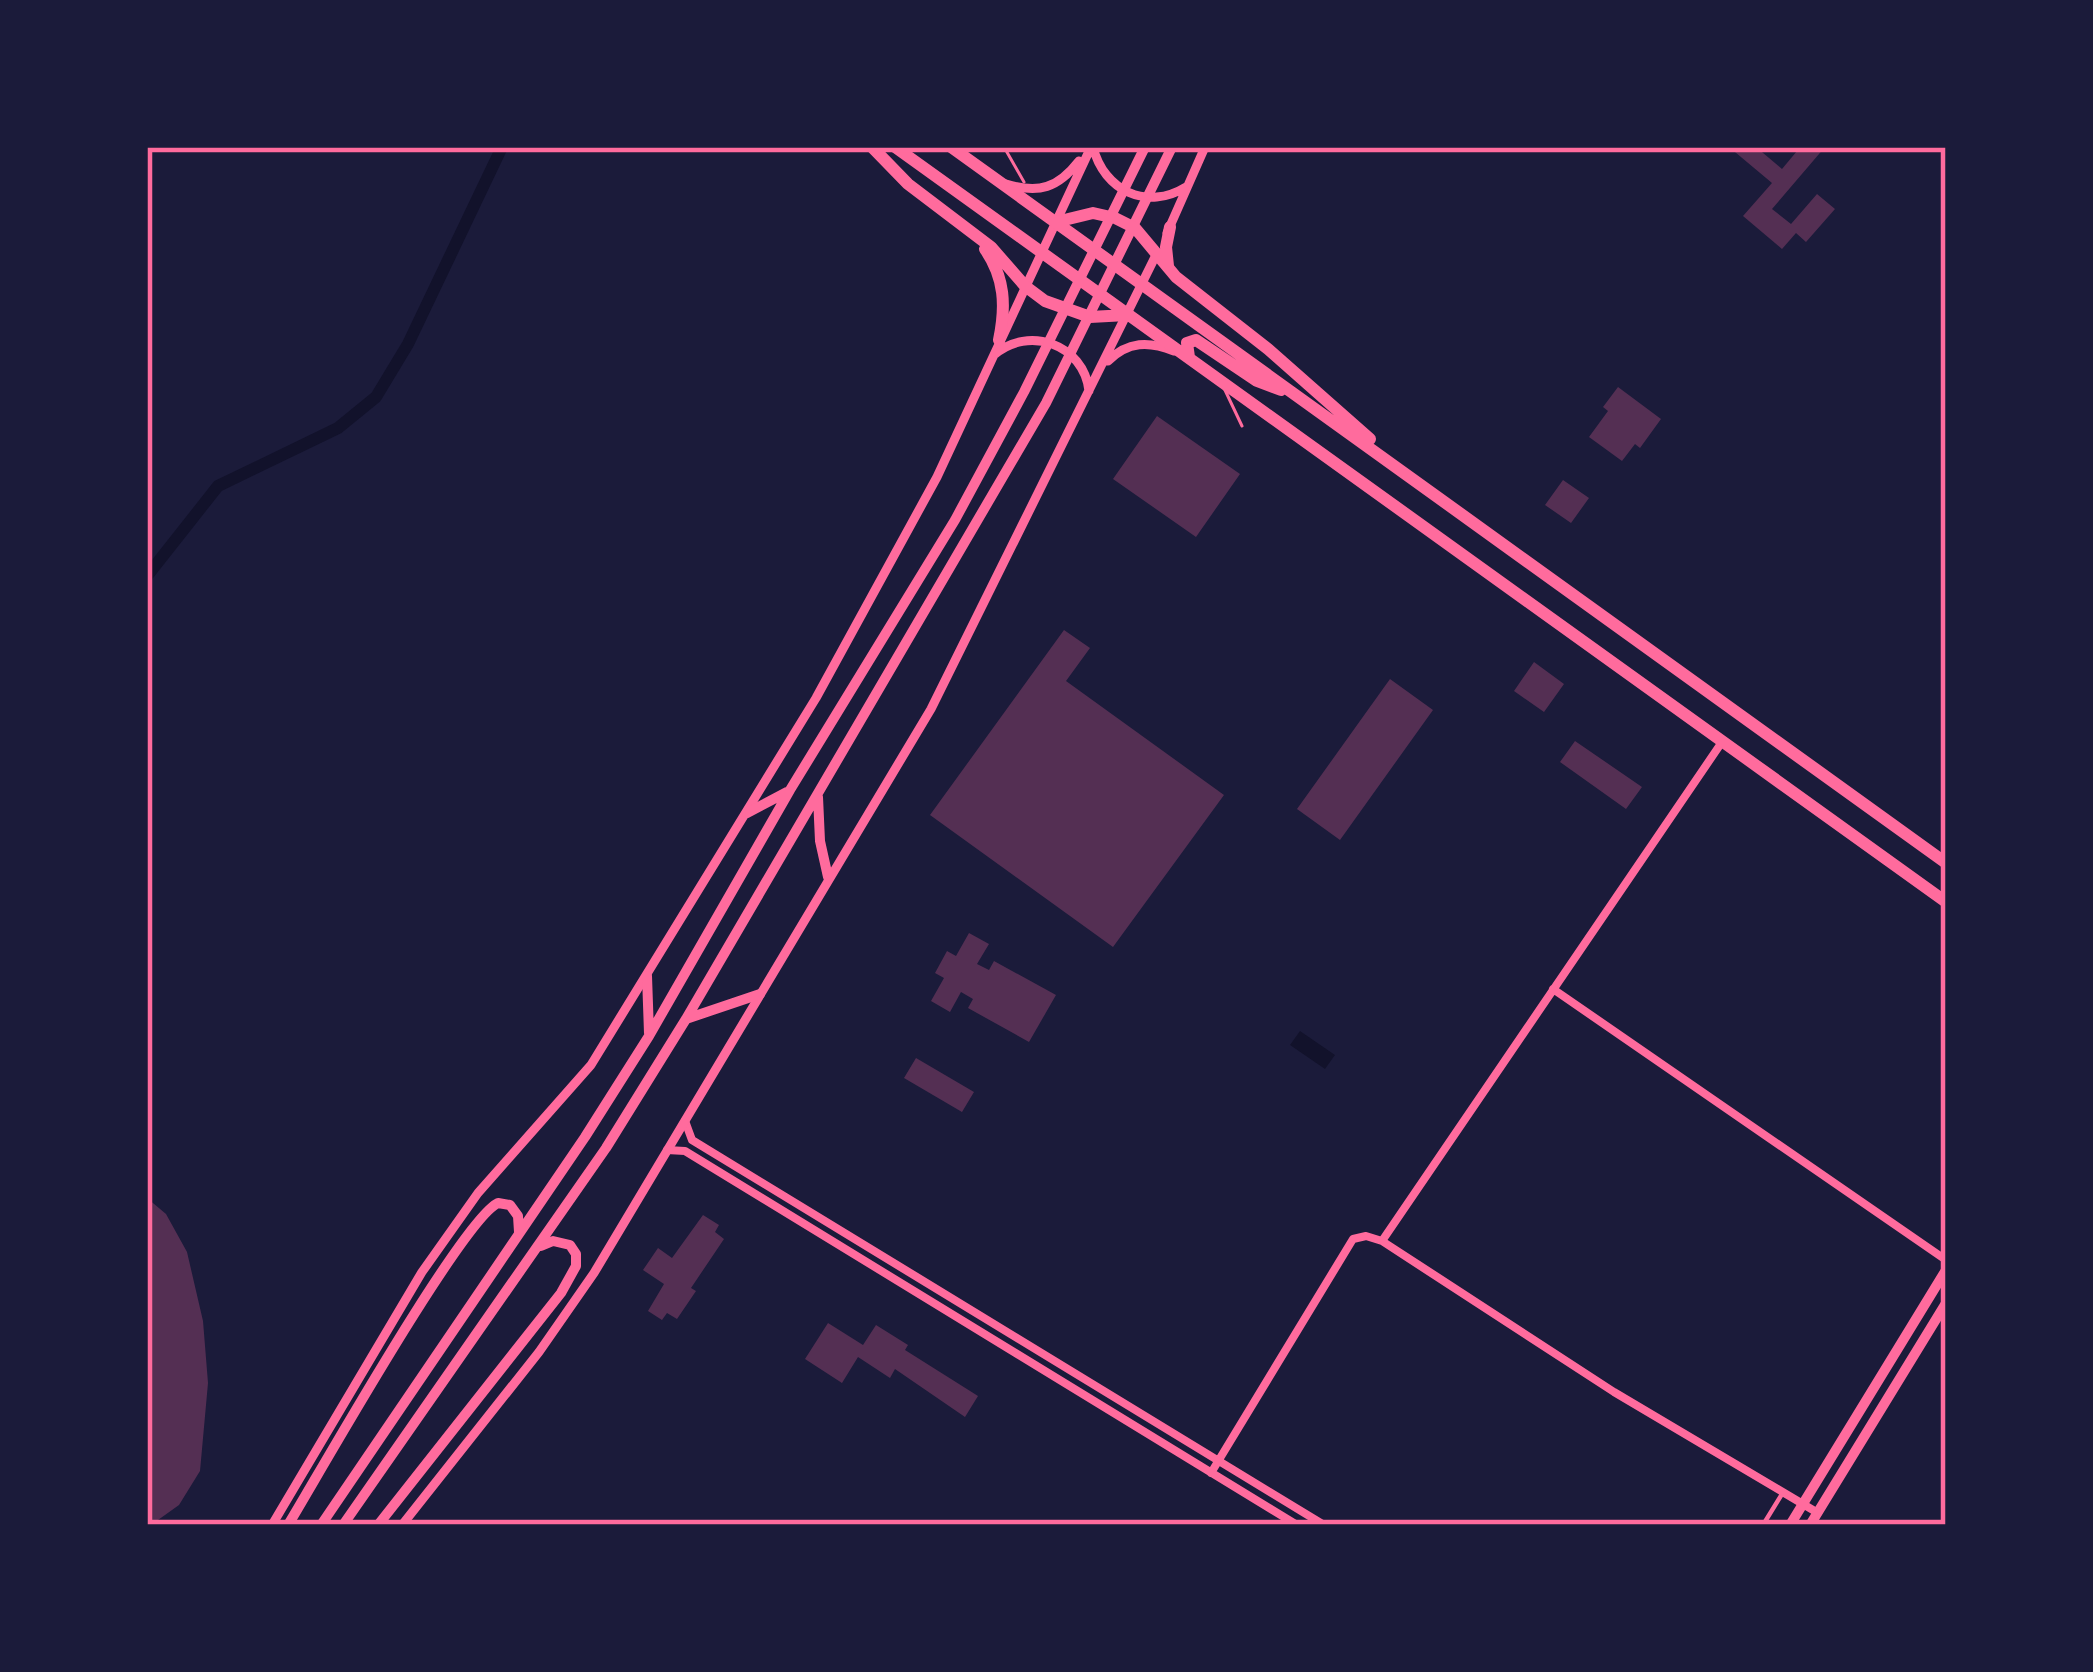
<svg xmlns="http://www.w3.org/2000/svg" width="2093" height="1672" viewBox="0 0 2093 1672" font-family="'PT Sans',sans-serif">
<rect width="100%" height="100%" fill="#1b1b3a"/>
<path fill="#12122b" d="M 1300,1031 L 1335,1055 L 1325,1069 L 1290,1045 Z"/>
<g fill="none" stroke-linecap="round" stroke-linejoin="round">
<path stroke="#12122b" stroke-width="12" d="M 147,576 L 218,486 L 338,428 L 376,397 L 408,344 L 502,147"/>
</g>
<path fill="#542f53" d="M 1729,147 L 1756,147 L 1782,169 L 1797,151 L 1793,147 L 1825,147 L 1772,209 L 1791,224 L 1817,194 L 1835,209 L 1806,242 L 1796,233 L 1782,249 L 1743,216 L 1772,183 Z
M 1618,387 L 1661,419 L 1640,448 L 1635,444 L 1622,461 L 1589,437 L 1608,411 L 1603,407 Z
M 1157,416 L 1240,474 L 1196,537 L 1113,479 Z
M 1563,480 L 1589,498 L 1571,523 L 1545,505 Z
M 1064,630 L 1090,648 L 1066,681 L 1224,795 L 1113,947 L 930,815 Z
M 1534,662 L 1564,684 L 1544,712 L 1514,691 Z
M 1390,679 L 1433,710 L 1340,840 L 1297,809 Z
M 1575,741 L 1642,787 L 1626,809 L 1560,762 Z
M 969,933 L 989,944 L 977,964 L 989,970 L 994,961 L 1056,995 L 1029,1042 L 968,1008 L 973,999 L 961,992 L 950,1012 L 931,1001 L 944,978 L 935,973 L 947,951 L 956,956 Z
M 916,1058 L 974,1092 L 962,1112 L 904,1078 Z
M 147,1198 L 166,1214 L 187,1252 L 203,1321 L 208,1383 L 200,1471 L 179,1505 L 151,1525 L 147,1525 Z
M 703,1215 L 719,1225 L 715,1232 L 724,1239 L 691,1288 L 696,1291 L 677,1319 L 667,1313 L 662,1320 L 648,1311 L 664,1284 L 643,1270 L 658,1248 L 672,1258 Z
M 828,1323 L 863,1345 L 876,1325 L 908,1345 L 905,1350 L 978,1396 L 965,1417 L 895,1369 L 890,1378 L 858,1357 L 842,1383 L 805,1359 Z"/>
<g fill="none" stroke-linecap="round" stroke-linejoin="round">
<path stroke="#ff6b9d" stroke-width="3" d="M 1004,147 L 1024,182
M 1224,388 L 1242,426"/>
<path stroke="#ff6b9d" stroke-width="4.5" d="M 1763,1525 L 1782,1494"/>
<path stroke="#ff6b9d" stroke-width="8" d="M 1553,989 L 1946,1260
M 685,1121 L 692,1140 L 1324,1525
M 667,1150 L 685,1151 L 1297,1525
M 1382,1241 L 1722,742
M 1211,1473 L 1353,1239 L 1366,1236 L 1382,1241 L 1614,1392 L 1818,1513"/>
<path stroke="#ff6b9d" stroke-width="9" d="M 1093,147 C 1104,191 1147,211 1186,187
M 1006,184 C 1039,194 1058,188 1079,161
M 1167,233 L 1205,147
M 994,355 C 1028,325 1084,344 1089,391
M 1108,361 C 1128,341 1149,341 1174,351
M 272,1525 L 422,1272 L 478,1193 L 591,1065 L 816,698 L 937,477 L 1091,147
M 402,1525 L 539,1352 L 594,1273 L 931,709 L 1157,253"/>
<path stroke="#ff6b9d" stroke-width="10" d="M 1790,1525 L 1946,1270
M 1810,1525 L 1946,1303"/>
<path stroke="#ff6b9d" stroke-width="10" d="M 818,797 L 820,841 L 828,877
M 747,813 L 787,792
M 647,976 L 649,1033
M 686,1019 L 760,994
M 288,1525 C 319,1474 462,1220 498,1203 L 510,1205 L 518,1216 L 519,1232
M 321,1525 L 585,1137 L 649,1036 L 790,790 L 955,520 L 1024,392 L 1145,147
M 343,1525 L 606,1148 L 686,1019 L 1046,403 L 1172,147
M 378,1525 L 561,1293 L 576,1266 L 576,1254 L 570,1245 L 553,1241 L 541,1246"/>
<path stroke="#ff6b9d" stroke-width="12" d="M 872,147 L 908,184 L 991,247 L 1025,286 L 1045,301 L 1090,317 L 1127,315
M 895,147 L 1946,902
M 951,147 L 1946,863
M 1056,222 L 1093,213 L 1115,218 L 1135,228 L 1176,277 L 1268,349 L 1370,439
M 985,249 C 1005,278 1006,306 999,340
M 1168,266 L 1166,247 L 1170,227
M 1189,357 L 1187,343 L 1196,340 L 1257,381 L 1281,390"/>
</g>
<rect width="2093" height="1672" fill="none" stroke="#1b1b3a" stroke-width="300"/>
<rect x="150" y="150" width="1793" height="1372" fill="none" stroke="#ff6b9d" stroke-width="4.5"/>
</svg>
